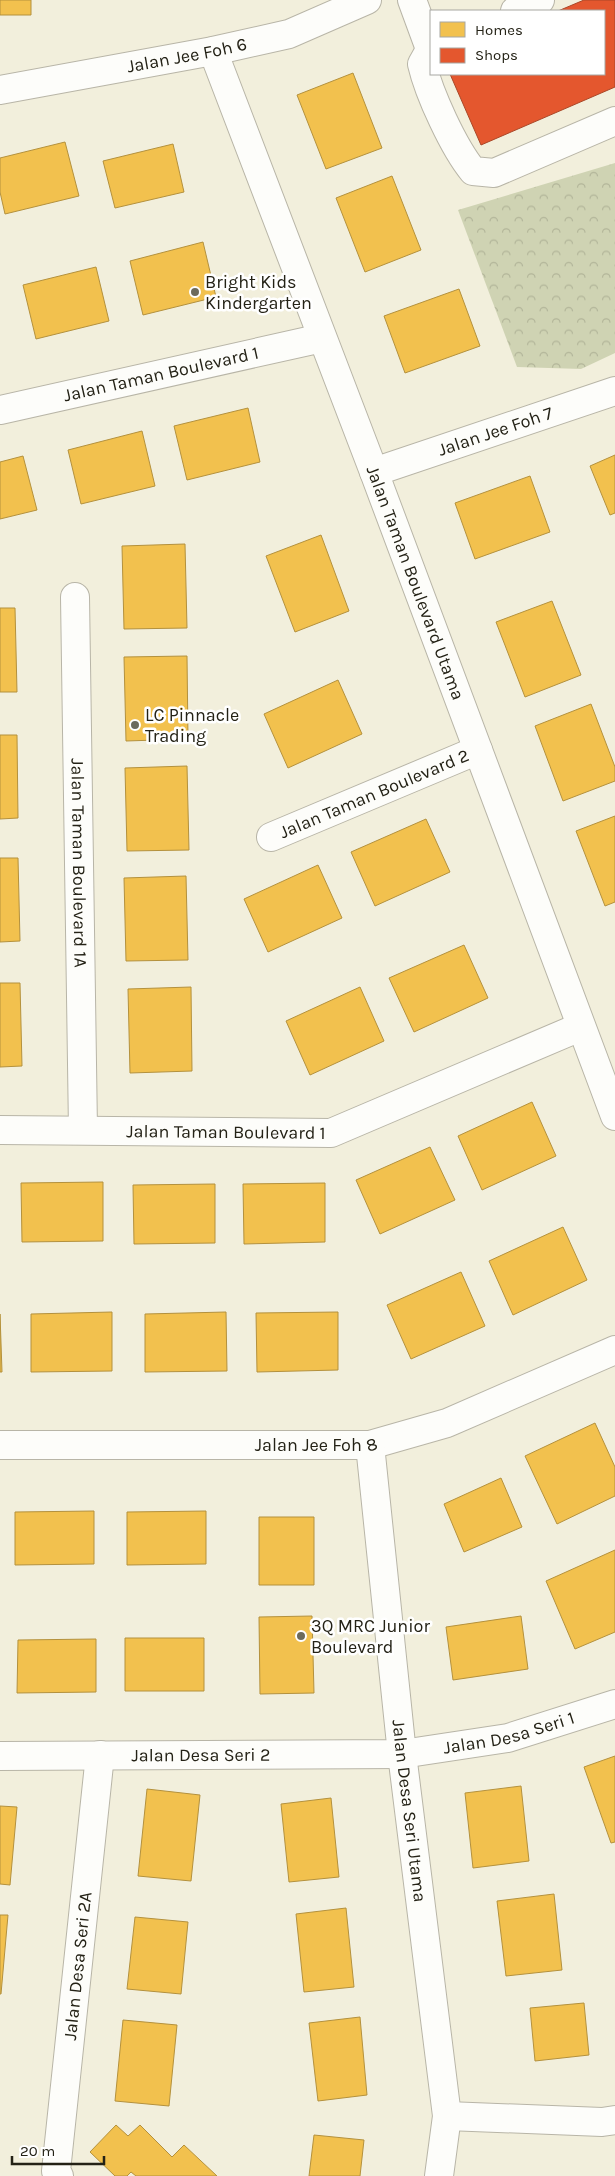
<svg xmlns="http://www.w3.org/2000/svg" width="615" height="2176" viewBox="0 0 615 2176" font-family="Karla,sans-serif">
<defs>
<pattern id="forest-crowns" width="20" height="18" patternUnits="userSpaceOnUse" patternTransform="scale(1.25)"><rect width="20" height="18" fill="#cfd3b3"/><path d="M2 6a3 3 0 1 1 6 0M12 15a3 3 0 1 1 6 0" fill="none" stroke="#b2b599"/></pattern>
</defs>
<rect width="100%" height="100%" fill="#f2efdc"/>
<path fill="url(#forest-crowns)" d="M 615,163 L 615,353 L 581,369 L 517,367 L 458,210 Z"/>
<path fill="#f2c14e" stroke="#b4913d" d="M 0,0 L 31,0 L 31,15 L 0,15 Z
M 353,73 L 382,148 L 326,169 L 297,95 Z
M 65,142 L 79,196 L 5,214 L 0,192 L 0,158 Z
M 173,144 L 184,192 L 115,208 L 103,161 Z
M 392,176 L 421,250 L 365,272 L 336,198 Z
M 203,242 L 216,297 L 143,315 L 130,261 Z
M 96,267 L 109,321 L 36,339 L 23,285 Z
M 459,289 L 480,346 L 405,373 L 384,316 Z
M 248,408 L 260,462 L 187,480 L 174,426 Z
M 142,431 L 155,486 L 81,504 L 68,450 Z
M 615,455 L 615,513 L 610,515 L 590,466 Z
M 23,456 L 37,510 L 0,519 L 0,462 Z
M 530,476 L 550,532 L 475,559 L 455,503 Z
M 321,535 L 349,611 L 295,632 L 266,556 Z
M 185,544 L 187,628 L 124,629 L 122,546 Z
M 552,601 L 581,675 L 525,697 L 496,622 Z
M 0,608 L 15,608 L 17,692 L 0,692 Z
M 187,656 L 188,739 L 126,741 L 124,657 Z
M 338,680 L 362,734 L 288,768 L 264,714 Z
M 591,704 L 615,767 L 615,781 L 563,801 L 535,726 Z
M 0,735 L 17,735 L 18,818 L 0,819 Z
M 187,766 L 189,850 L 127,851 L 125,768 Z
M 615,816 L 615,902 L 605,906 L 576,831 Z
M 426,819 L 450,872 L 375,906 L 351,852 Z
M 0,858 L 18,858 L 20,941 L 0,942 Z
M 318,865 L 342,918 L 268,952 L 244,899 Z
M 186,876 L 188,960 L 126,961 L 124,878 Z
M 464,945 L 488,998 L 414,1032 L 389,978 Z
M 0,983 L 20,983 L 22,1066 L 0,1067 Z
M 191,987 L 192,1071 L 130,1073 L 128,989 Z
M 360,987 L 384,1041 L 310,1075 L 286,1021 Z
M 532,1102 L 556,1156 L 482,1190 L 458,1136 Z
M 430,1147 L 455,1200 L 380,1234 L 356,1180 Z
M 103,1182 L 103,1241 L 22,1242 L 21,1183 Z
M 325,1183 L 325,1242 L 244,1244 L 243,1184 Z
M 215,1184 L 215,1243 L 134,1244 L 133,1185 Z
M 563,1227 L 587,1280 L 513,1315 L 489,1261 Z
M 461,1272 L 485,1326 L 411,1359 L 387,1305 Z
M 112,1312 L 112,1371 L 31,1372 L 31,1314 Z
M 226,1312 L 227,1371 L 145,1372 L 145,1314 Z
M 338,1312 L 338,1370 L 257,1372 L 256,1313 Z
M 0,1314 L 2,1372 L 0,1372 Z
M 595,1423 L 615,1467 L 615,1496 L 557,1524 L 525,1456 Z
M 501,1478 L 522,1527 L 464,1552 L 444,1504 Z
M 94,1511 L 94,1564 L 15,1565 L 15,1512 Z
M 206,1511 L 206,1564 L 127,1565 L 127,1512 Z
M 259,1517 L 314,1517 L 314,1585 L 259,1585 Z
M 615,1550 L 615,1632 L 575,1649 L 546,1581 Z
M 312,1616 L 314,1693 L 260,1694 L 259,1617 Z
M 521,1616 L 528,1669 L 453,1680 L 446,1627 Z
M 125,1638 L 204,1638 L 204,1691 L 125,1691 Z
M 96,1639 L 96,1692 L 17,1693 L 18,1640 Z
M 615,1756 L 615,1842 L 611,1843 L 584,1767 Z
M 521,1786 L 529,1861 L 473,1868 L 465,1793 Z
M 147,1789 L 200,1795 L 191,1881 L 138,1876 Z
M 331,1798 L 339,1877 L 289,1882 L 281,1804 Z
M 0,1806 L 17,1807 L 10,1885 L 0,1884 Z
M 554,1894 L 562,1970 L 506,1976 L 497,1901 Z
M 346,1908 L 354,1987 L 304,1992 L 296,1914 Z
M 0,1915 L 8,1915 L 1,1994 L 0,1994 Z
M 135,1917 L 188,1922 L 181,1994 L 127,1989 Z
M 584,2003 L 589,2055 L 535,2061 L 530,2008 Z
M 360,2017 L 367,2095 L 318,2101 L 309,2023 Z
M 123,2020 L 177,2025 L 169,2106 L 115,2101 Z
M 116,2125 L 128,2136 L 140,2125 L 172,2157 L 184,2145 L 217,2176 L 136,2176 L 131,2172 L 127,2176 L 115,2176 L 90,2152 Z
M 314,2135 L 364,2140 L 360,2176 L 309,2176 Z"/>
<path fill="#e4572e" stroke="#aa4727" d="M 584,0 L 615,0 L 615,87 L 481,145 L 450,74 L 604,74 L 604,11 L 558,11 Z"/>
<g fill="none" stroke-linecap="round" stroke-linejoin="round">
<g stroke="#b8b5a7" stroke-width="30">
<g id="minor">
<path d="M 412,0 L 430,49"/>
<path d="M 515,11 L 540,0"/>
<path d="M 431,48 L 422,64 C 429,94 454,148 473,171 L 494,173 L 615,121"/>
<path id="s1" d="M 213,51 L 374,472 L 615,1116"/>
<path id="s2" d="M 0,90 L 213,51 L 289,34 L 367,0"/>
<path id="s3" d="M 0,410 L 322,338"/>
<path id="s4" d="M 374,472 L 615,391"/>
<path id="s5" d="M 75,597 L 83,1130"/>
<path id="s6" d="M 271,837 L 478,750"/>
<path id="s7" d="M 0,1130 L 331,1133 L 580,1027"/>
<path id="s8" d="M 0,1445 L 370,1445 L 447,1423 L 615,1350"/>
<path id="s9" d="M 370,1445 L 402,1754 L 447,2116 L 439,2176"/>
<path id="s10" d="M 0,1756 L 402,1754 L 508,1738 L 615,1704"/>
<path d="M 447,2116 L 602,2122 L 615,2120"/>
<path id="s11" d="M 59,2176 L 56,2171 L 100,1755"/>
</g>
</g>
<use href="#minor" stroke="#fdfdfa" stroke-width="28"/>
</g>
<g fill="#6c6a5b" stroke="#fff" stroke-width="2">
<circle cx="195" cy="292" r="5"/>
<circle cx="135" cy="725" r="5"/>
<circle cx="301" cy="1636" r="5"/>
</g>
<g text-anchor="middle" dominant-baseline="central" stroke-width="5" stroke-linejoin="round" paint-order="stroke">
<g font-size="18" fill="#242216" stroke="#fff">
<text stroke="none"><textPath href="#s2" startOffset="190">Jalan Jee Foh 6</textPath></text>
<text stroke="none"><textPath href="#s3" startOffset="165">Jalan Taman Boulevard 1</textPath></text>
<text stroke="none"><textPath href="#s4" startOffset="128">Jalan Jee Foh 7</textPath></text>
<text stroke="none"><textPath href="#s1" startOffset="569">Jalan Taman Boulevard Utama</textPath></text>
<text stroke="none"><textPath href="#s6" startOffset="112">Jalan Taman Boulevard 2</textPath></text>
<text stroke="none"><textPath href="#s5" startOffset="266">Jalan Taman Boulevard 1A</textPath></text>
<text stroke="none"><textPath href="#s7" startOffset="226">Jalan Taman Boulevard 1</textPath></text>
<text stroke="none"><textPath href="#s8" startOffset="316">Jalan Jee Foh 8</textPath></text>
<text stroke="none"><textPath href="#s10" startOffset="511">Jalan Desa Seri 1</textPath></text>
<text stroke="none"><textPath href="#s10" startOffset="201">Jalan Desa Seri 2</textPath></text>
<text stroke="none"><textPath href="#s9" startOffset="368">Jalan Desa Seri Utama</textPath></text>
<text stroke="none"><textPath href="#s11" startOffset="212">Jalan Desa Seri 2A</textPath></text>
</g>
<g font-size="18" fill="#242216" stroke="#fff" text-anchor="start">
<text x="205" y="282">Bright Kids<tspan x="205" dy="21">Kindergarten</tspan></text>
<text x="145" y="715">LC Pinnacle<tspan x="145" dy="21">Trading</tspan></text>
<text x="311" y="1626">3Q MRC Junior<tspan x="311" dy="21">Boulevard</tspan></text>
</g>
</g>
<rect x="430" y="10" width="175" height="65" fill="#ffffff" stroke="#a7a7a2"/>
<rect x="440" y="22" width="25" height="15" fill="#f2c14e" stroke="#a7a7a2"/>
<text x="475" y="35" font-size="15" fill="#242216">Homes</text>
<rect x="440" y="48" width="25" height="15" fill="#e4572e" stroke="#a7a7a2"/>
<text x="475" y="60" font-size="15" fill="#242216">Shops</text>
<path d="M12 2156v8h92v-8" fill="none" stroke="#242216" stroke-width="2.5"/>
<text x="20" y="2156" font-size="15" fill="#242216" stroke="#ffffff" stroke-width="4" paint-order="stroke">20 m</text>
</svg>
